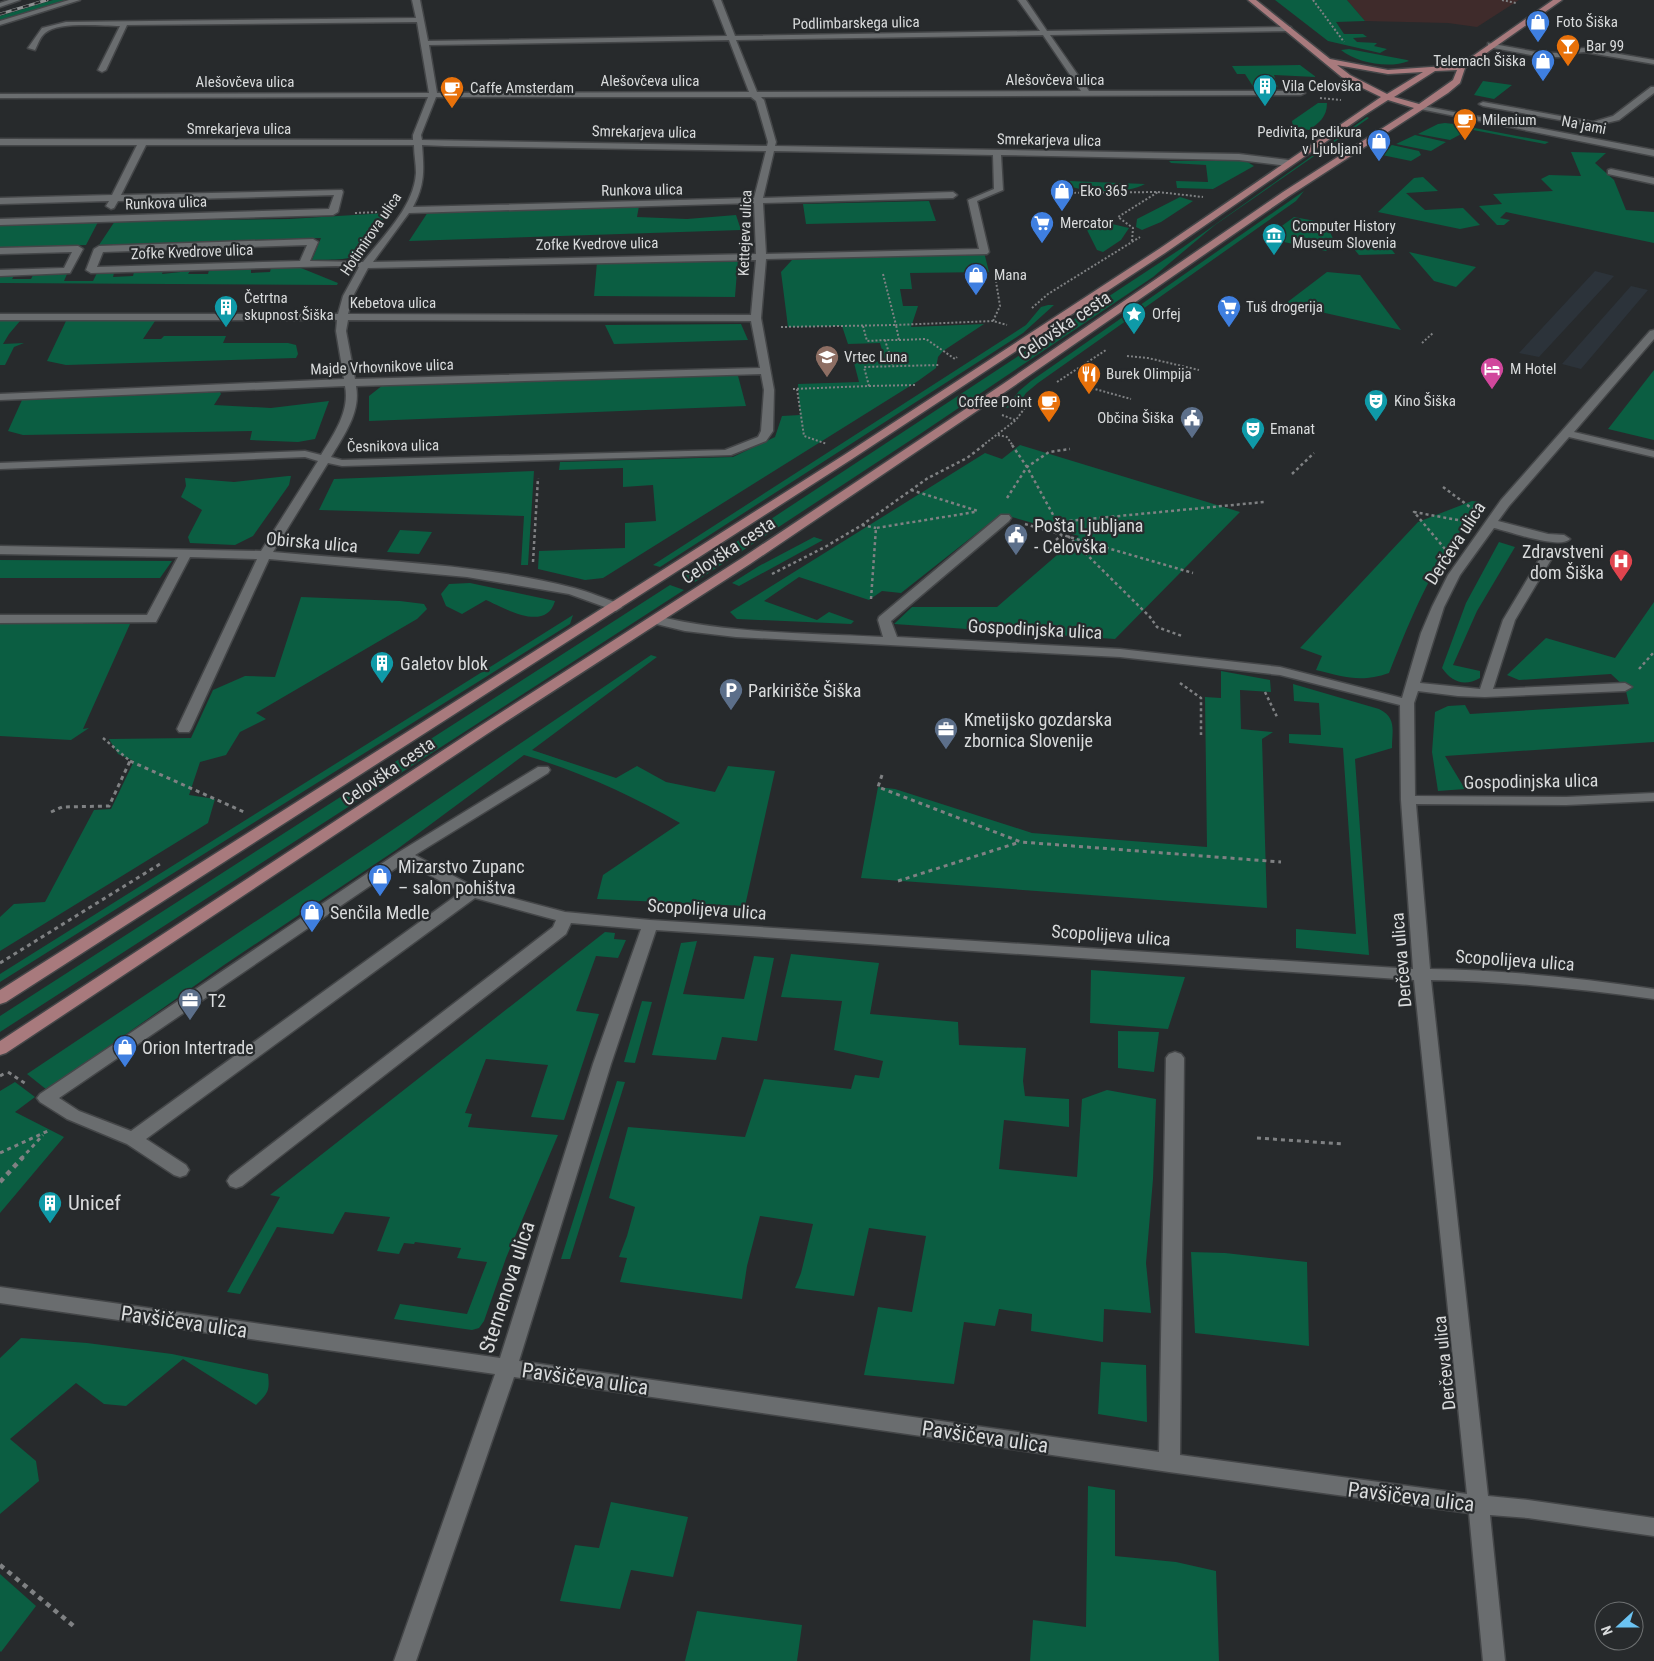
<svg xmlns="http://www.w3.org/2000/svg" width="1654" height="1661" viewBox="0 0 1654 1661" font-family="'Roboto Condensed',sans-serif">
<rect width="100%" height="100%" fill="#272a2c"/>
<path fill="#3f2b2b" d="M 1347,0 L 1519,0 L 1477,27 L 1448,23 L 1365,21 Z"/>
<path fill="#2c333a" d="M 1595,271 L 1614,276 L 1539,357 L 1519,353 Z
M 1631,286 L 1648,290 L 1581,369 L 1562,364 Z"/>
<path fill="#0b5e42" d="M 53,0 L 66,0 L 0,20 L 0,16 Z
M 1275,0 L 1347,0 L 1365,21 L 1336,22 L 1344,34 L 1363,34 L 1367,37 L 1353,38 L 1357,42 L 1377,43 L 1374,46 L 1387,49 L 1380,53 L 1328,41 Z
M 1349,49 L 1407,60 L 1409,61 C 1389,69 1357,63 1341,50 Z
M 1300,65 L 1316,77 L 1274,75 L 1278,87 L 1275,88 L 1254,88 L 1245,74 L 1237,74 L 1232,66 Z
M 1483,81 L 1512,85 L 1494,99 L 1474,95 Z
M 1318,103 L 1327,103 C 1327,117 1319,123 1309,130 L 1293,127 L 1292,121 Z
M 1367,117 L 1369,118 L 1215,225 L 1153,277 L 920,434 L 695,582 L 683,577 L 1182,248 Z
M 1445,123 L 1454,124 L 1463,130 L 1463,133 L 1450,140 L 1418,134 L 1438,124 Z
M 1464,126 L 1549,142 L 1545,144 L 1468,129 Z
M 1415,135 L 1446,142 L 1431,151 L 1396,144 Z
M 1392,145 L 1419,151 L 1421,155 L 1411,161 L 1377,154 Z
M 1571,152 L 1606,153 L 1595,163 L 1614,180 L 1626,210 L 1654,212 L 1654,243 L 1506,212 L 1500,218 L 1510,220 L 1504,225 L 1497,225 L 1479,206 L 1502,204 L 1493,194 L 1553,191 L 1541,179 L 1549,175 L 1581,176 Z
M 1169,161 L 1246,161 L 1254,166 L 1213,189 L 1177,188 L 1176,181 L 1208,182 L 1206,165 L 1171,163 Z
M 1423,177 L 1438,191 L 1406,193 L 1425,210 L 1463,208 L 1480,225 L 1460,229 L 1378,212 L 1414,178 Z
M 1069,181 L 1145,184 C 1128,194 1091,192 1071,187 Z
M 1304,191 L 1296,201 L 1038,383 L 1026,393 L 1018,405 L 1006,408 L 1019,391 L 1031,381 Z
M 1180,197 L 1193,201 L 1161,222 L 1142,230 L 1136,227 L 1137,219 Z
M 929,201 L 936,221 L 806,224 L 803,204 Z
M 639,206 L 637,217 L 687,219 L 736,215 L 741,230 L 409,241 L 428,212 Z
M 387,213 C 380,225 366,253 352,257 C 340,261 324,259 312,260 L 321,238 L 99,245 L 115,221 L 289,219 Z
M 1294,217 L 1326,223 L 1335,243 L 1326,251 L 1265,238 Z
M 1091,219 L 1129,228 L 1121,240 L 1103,252 L 1097,250 L 1084,224 Z
M 98,222 L 86,245 L 0,248 L 0,225 Z
M 1352,239 L 1390,247 L 1395,254 L 1359,255 L 1348,242 Z
M 984,252 L 989,272 L 910,273 L 912,289 L 900,289 L 903,306 L 918,306 L 911,327 L 984,324 L 943,351 L 938,357 L 936,368 L 918,381 L 603,578 L 585,580 L 538,569 L 539,551 L 625,548 L 625,523 L 656,521 L 653,485 L 623,487 L 623,468 L 559,470 L 560,462 L 733,457 L 775,437 L 782,416 L 800,415 L 798,384 L 859,382 L 854,363 L 885,361 L 880,343 L 848,344 L 842,326 L 788,327 L 781,272 L 792,260 L 877,254 Z
M 1409,252 L 1476,267 L 1456,287 L 1434,281 Z
M 738,258 L 735,297 L 594,296 L 597,262 Z
M 271,268 L 301,268 L 338,283 L 337,285 L 0,283 L 0,276 L 14,276 L 12,279 L 31,279 L 33,275 L 67,274 L 64,281 L 93,281 L 97,273 L 114,273 L 113,277 L 133,276 L 134,272 L 163,271 L 162,274 L 190,271 L 188,274 L 208,274 L 209,270 L 251,269 L 251,273 L 270,272 Z
M 1327,272 L 1360,275 L 1401,330 L 1285,304 Z
M 1048,305 L 1054,305 L 1023,333 L 660,567 L 653,565 L 1026,325 L 1041,307 Z
M 0,321 L 20,321 L 9,334 L 3,344 L 24,343 L 14,347 L 5,365 L 0,365 Z
M 66,321 L 155,321 L 143,339 L 161,339 L 164,336 L 226,336 L 223,343 L 288,343 L 296,345 L 298,354 L 296,358 L 66,365 L 47,361 Z
M 741,324 L 748,340 L 614,344 L 605,325 Z
M 1654,370 L 1654,440 L 1608,429 Z
M 737,372 L 746,406 L 369,421 L 369,396 L 388,381 Z
M 220,392 L 221,394 L 214,405 L 271,408 L 329,401 L 315,439 L 298,442 L 250,440 L 252,431 L 23,435 L 8,431 L 22,400 Z
M 1020,445 L 1240,512 L 1115,639 L 894,624 L 912,607 L 997,607 L 1079,536 L 1001,514 L 901,593 L 882,591 L 869,600 L 799,577 L 764,601 L 817,620 L 829,612 L 854,621 L 851,624 L 737,619 L 730,612 L 985,453 L 1002,459 Z
M 534,471 L 528,565 L 521,565 L 524,516 L 319,510 L 334,479 Z
M 288,476 L 291,476 L 289,485 L 253,536 L 235,545 L 190,543 L 188,537 L 202,510 L 181,497 L 186,486 L 185,478 L 234,482 Z
M 1472,501 L 1481,502 L 1482,506 C 1437,552 1412,615 1389,673 C 1361,683 1344,677 1316,670 L 1322,656 L 1300,648 L 1418,522 Z
M 400,530 L 432,532 L 419,554 L 387,552 Z
M 814,537 L 823,540 L 739,586 L 732,583 L 759,566 Z
M 1499,542 L 1515,547 L 1477,611 L 1453,665 L 1480,671 L 1480,678 C 1464,687 1452,682 1442,668 L 1466,603 Z
M 0,560 L 172,561 L 160,578 L 0,578 Z
M 470,583 L 555,601 C 546,633 504,608 486,600 L 462,614 L 446,606 L 441,594 L 449,584 Z
M 670,585 L 684,590 L 0,1032 L 0,1016 Z
M 301,597 L 400,601 L 424,604 L 427,609 L 417,619 L 256,713 L 266,719 L 240,732 L 226,755 L 200,762 L 189,795 L 215,799 L 208,823 L 0,951 L 0,917 L 14,904 L 45,902 L 94,810 L 111,809 L 134,761 L 118,754 L 109,739 L 191,738 L 213,690 L 245,676 L 275,677 Z
M 1654,602 L 1654,742 L 1445,756 L 1465,789 L 1438,791 L 1432,752 L 1435,712 L 1448,706 L 1465,705 L 1470,714 L 1629,704 L 1625,687 L 1611,674 L 1519,680 L 1507,675 L 1546,638 L 1615,658 Z
M 573,615 L 570,624 L 0,982 L 0,974 Z
M 0,624 L 130,624 L 83,729 L 89,728 L 71,740 L 0,736 Z
M 651,655 L 657,657 L 532,750 L 616,778 L 637,766 L 666,782 L 715,792 L 728,766 L 775,771 L 745,906 L 597,899 L 603,875 L 680,823 C 631,795 578,771 524,755 L 396,850 L 224,965 L 47,1090 L 27,1074 L 376,841 Z
M 1221,671 L 1270,680 L 1271,692 L 1240,690 L 1241,729 L 1273,732 L 1262,739 L 1267,908 L 861,878 L 878,787 L 895,789 L 1032,833 L 1207,847 L 1205,697 L 1221,698 Z
M 1293,684 L 1379,709 C 1397,718 1392,730 1392,748 L 1355,759 L 1369,955 L 1296,948 L 1296,929 L 1356,934 L 1343,748 L 1289,743 L 1289,734 L 1321,735 L 1319,703 L 1294,701 Z
M 605,932 L 615,933 L 614,939 L 626,940 L 618,958 L 596,956 L 576,1011 L 599,1014 L 564,1120 L 531,1117 L 548,1065 L 486,1059 L 465,1113 L 472,1114 L 468,1127 L 558,1135 L 506,1258 L 484,1321 L 479,1328 L 472,1330 L 394,1319 L 400,1304 L 467,1314 L 487,1262 L 457,1258 L 461,1248 L 415,1242 L 414,1244 L 404,1243 L 399,1254 L 377,1251 L 390,1217 L 345,1212 L 333,1234 L 277,1227 L 240,1294 L 227,1292 L 280,1197 L 270,1195 Z
M 697,941 L 683,994 L 744,999 L 754,956 L 774,958 L 757,1041 L 722,1037 L 716,1060 L 652,1055 L 681,943 Z
M 791,954 L 879,963 L 870,1014 L 958,1022 L 959,1045 L 1026,1048 L 1023,1081 L 1025,1096 L 1069,1099 L 1069,1127 L 1004,1120 L 999,1169 L 1077,1177 L 1082,1099 L 1107,1090 L 1156,1099 L 1153,1179 L 1146,1263 L 1151,1313 L 1104,1309 L 1103,1342 L 1031,1331 L 1032,1314 L 999,1309 L 995,1326 L 964,1322 L 954,1384 L 864,1375 L 878,1307 L 912,1312 L 926,1236 L 869,1228 L 854,1296 L 795,1288 L 801,1273 L 813,1224 L 760,1216 L 747,1266 L 742,1299 L 620,1282 L 627,1258 L 619,1257 L 627,1236 L 635,1207 L 609,1198 L 628,1127 L 745,1137 L 764,1079 L 851,1089 L 855,1075 L 879,1078 L 883,1061 L 834,1050 L 842,1001 L 781,997 Z
M 1091,970 L 1185,977 L 1168,1029 L 1090,1023 Z
M 642,1001 L 652,1002 L 635,1063 L 624,1062 Z
M 1118,1031 L 1159,1032 L 1154,1072 L 1118,1068 Z
M 617,1081 L 625,1082 L 570,1259 L 561,1259 Z
M 15,1082 L 35,1097 L 15,1112 L 64,1137 L 0,1213 L 0,1091 Z
M 1191,1252 L 1225,1253 L 1307,1262 L 1309,1346 L 1195,1333 Z
M 21,1338 L 87,1343 L 172,1354 L 268,1374 C 270,1391 268,1393 256,1405 L 183,1359 L 126,1406 L 104,1404 L 76,1383 L 10,1439 L 36,1461 L 39,1481 L 0,1514 L 0,1358 Z
M 1101,1362 L 1146,1365 L 1147,1422 L 1098,1414 Z
M 1088,1486 L 1115,1490 L 1115,1556 L 1176,1562 L 1216,1571 L 1219,1661 L 1030,1661 L 1033,1620 L 1086,1627 Z
M 611,1502 L 688,1517 L 673,1577 L 631,1570 L 620,1609 L 560,1601 L 575,1545 L 599,1548 Z
M 0,1574 L 36,1606 L 1,1652 L 0,1651 Z
M 697,1611 L 802,1625 L 797,1661 L 685,1661 Z"/>
<g fill="none" stroke-linecap="round" stroke-linejoin="round">
<g stroke="#444648" stroke-width="3">
<path id="minor" d="M 9,0 L 20,0 L 0,7 L 0,3 Z
M 69,0 L 80,0 L 0,25 L 0,21 Z
M 412,0 L 420,0 L 428,41 L 727,36 L 713,0 L 721,0 L 735,36 L 1040,31 L 1018,0 L 1026,0 L 1047,31 L 1288,27 L 1291,27 L 1291,31 L 1050,35 L 1089,91 L 1301,91 L 1305,93 L 1301,95 L 761,97 L 764,100 L 776,142 L 775,146 L 1239,154 L 1288,160 L 1292,163 L 1288,166 L 1239,160 L 1001,155 L 1003,190 L 977,201 L 989,252 L 987,254 L 766,259 L 761,318 L 774,390 L 773,431 L 766,441 L 731,455 L 342,466 L 328,463 L 273,552 C 370,561 480,563 574,588 C 590,592 605,599 621,604 L 622,607 L 616,611 L 569,594 L 467,577 L 269,559 L 191,729 L 189,732 L 179,732 L 177,729 L 257,559 L 190,557 L 156,622 L 0,623 L 0,615 L 147,615 L 178,557 L 0,554 L 0,546 L 261,551 L 318,461 L 305,457 L 0,469 L 0,463 L 305,451 L 321,455 C 334,434 350,411 345,386 L 0,400 L 0,394 L 344,379 L 336,331 L 337,320 L 0,320 L 0,314 L 338,314 L 343,296 L 359,267 L 336,266 L 91,273 L 86,270 L 94,249 L 99,246 L 313,239 L 318,242 L 310,261 L 363,262 C 383,236 414,207 416,173 C 416,164 414,154 414,145 L 146,145 L 121,195 L 342,190 L 343,192 L 338,212 L 333,215 L 0,225 L 0,219 L 329,209 L 334,195 L 118,201 L 114,208 L 111,209 L 106,206 L 109,201 L 0,204 L 0,198 L 112,195 L 137,145 L 0,145 L 0,139 L 413,140 L 413,135 L 428,97 L 0,98 L 0,94 L 429,93 L 417,22 L 127,25 L 106,70 L 102,72 L 98,70 L 120,26 C 102,26 59,21 45,33 C 40,37 38,44 35,50 L 28,48 L 42,28 L 66,22 L 416,18 ZM 1043,35 L 1081,91 L 757,92 L 736,40 ZM 729,40 L 749,92 L 437,93 L 429,45 ZM 436,97 L 751,97 L 756,101 L 768,142 L 767,146 L 422,140 L 421,135 ZM 422,145 L 445,146 L 766,151 L 754,198 L 413,207 C 425,185 424,170 422,145 ZM 774,151 L 993,155 L 994,189 L 968,200 L 979,249 L 766,254 L 763,203 L 953,198 L 957,195 L 953,192 L 763,198 ZM 754,203 L 756,254 L 373,262 L 409,213 ZM 307,245 L 300,261 L 97,267 L 103,252 ZM 756,260 L 751,315 L 348,314 L 353,296 L 368,268 ZM 348,320 L 751,321 L 760,368 L 355,379 L 346,331 ZM 761,374 L 764,390 L 761,431 L 758,437 L 725,450 L 342,460 L 331,457 C 344,435 361,412 356,386 Z
M 1488,43 L 1542,53 L 1557,53 L 1564,50 L 1584,48 L 1654,60 L 1654,64 L 1584,52 L 1566,54 L 1559,57 L 1542,57 L 1488,47 Z
M 1651,87 L 1654,87 L 1654,93 L 1619,120 L 1593,126 L 1483,106 L 1479,104 L 1483,102 L 1593,122 L 1613,116 Z
M 1417,105 L 1654,150 L 1654,156 L 1420,109 L 1416,107 Z
M 1611,169 L 1654,178 L 1654,184 L 1608,174 L 1608,170 Z
M 78,246 L 83,249 L 70,273 L 0,276 L 0,270 L 64,268 L 72,252 L 0,254 L 0,248 Z
M 1654,330 L 1654,339 L 1574,432 L 1654,451 L 1654,457 L 1569,437 L 1509,506 L 1498,521 L 1548,534 L 1564,535 L 1570,539 C 1560,550 1508,531 1494,528 L 1460,575 L 1444,607 L 1420,683 L 1480,689 L 1503,620 L 1543,553 L 1549,549 L 1555,553 L 1515,620 L 1493,689 L 1625,683 L 1632,687 L 1625,691 L 1485,697 L 1458,696 L 1418,691 L 1414,703 L 1415,796 L 1566,797 L 1654,793 L 1654,801 L 1566,805 L 1416,804 L 1430,969 C 1504,970 1580,978 1654,989 L 1654,999 C 1581,989 1504,981 1431,980 L 1488,1496 L 1528,1500 L 1654,1518 L 1654,1536 L 1528,1518 L 1490,1515 L 1505,1661 L 1483,1661 L 1469,1513 L 1169,1472 L 514,1377 L 416,1661 L 394,1661 L 495,1374 L 0,1303 L 0,1287 L 500,1358 L 593,1064 L 641,929 L 571,923 L 566,934 L 242,1186 L 236,1188 L 230,1186 L 227,1181 L 230,1176 L 553,927 L 556,920 L 475,898 L 146,1139 L 186,1165 L 189,1170 L 186,1175 L 180,1177 L 174,1175 L 127,1144 L 67,1119 L 40,1102 L 37,1098 L 40,1094 L 399,852 L 538,767 L 548,767 L 550,770 L 548,773 L 415,855 L 478,889 L 565,912 L 650,920 L 1413,969 L 1401,800 L 1400,705 L 1280,675 L 1120,657 L 736,637 L 685,631 L 652,623 L 651,620 L 657,616 C 730,634 808,633 883,637 L 878,620 L 879,617 L 1001,515 L 1009,515 L 1011,518 L 1009,521 L 891,621 L 897,637 L 1120,649 L 1280,667 L 1402,698 L 1421,633 L 1432,607 L 1448,575 L 1501,500 L 1650,331 ZM 405,862 L 461,892 L 131,1131 L 79,1111 L 59,1098 ZM 656,930 L 1414,980 L 1467,1494 L 1180,1455 L 1184,1058 L 1181,1054 L 1175,1052 L 1169,1054 L 1166,1058 L 1159,1452 L 519,1361 L 611,1064 Z"/>
</g>
<g stroke="#444648" stroke-width="3">
<path id="major" d="M 1248,0 L 1256,0 L 1330,59 L 1388,70 L 1460,65 L 1553,0 L 1562,0 L 1465,68 L 1460,83 L 1448,93 L 1289,196 L 1011,388 L 750,564 L 490,732 L 6,1053 L 0,1055 L 0,1041 L 480,726 L 742,558 L 1003,384 L 1283,192 L 1414,108 L 1388,100 L 1366,114 L 1165,253 L 852,459 L 6,1002 L 0,1004 L 0,990 L 844,455 L 1159,249 L 1381,97 L 1344,79 ZM 1337,65 L 1388,74 L 1423,72 L 1387,94 L 1350,75 ZM 1457,70 L 1453,80 L 1419,104 L 1394,97 L 1435,71 Z"/>
</g>
<path stroke="#7f8183" stroke-width="2" stroke-dasharray="2 2" stroke-linecap="butt" d="M 1313,0 L 1344,42
M 1502,0 L 1516,3
M 1320,98 L 1341,100
M 1062,193 L 1158,192 L 1203,197
M 355,213 L 379,212
M 1132,241 L 1133,228 L 1118,217 L 1158,192
M 994,269 L 1000,306 L 993,321 L 1007,325
M 883,274 L 896,325 L 993,321
M 1032,308 L 1048,294 L 1140,237
M 863,326 L 867,341 L 885,340
M 781,327 L 896,325 L 899,340 L 885,340 L 893,366
M 899,340 L 926,339 L 955,359 L 957,357
M 1422,343 L 1433,333
M 1127,356 L 1148,358 L 1199,370
M 1057,382 L 1106,350
M 869,386 L 916,385
M 1084,386 L 1131,399
M 793,389 L 869,386 L 864,367 L 939,365
M 797,389 L 804,436 L 827,444
M 1002,415 L 1015,420
M 998,435 L 1007,437 L 1013,446
M 982,446 L 1016,420 L 1032,398"/>
<path stroke="#7f8183" stroke-width="2.5" stroke-dasharray="3 3" stroke-linecap="butt" d="M 1012,445 L 1027,467 L 1057,522
M 1292,474 L 1314,453
M 1443,487 L 1474,510
M 911,490 L 978,511
M 1007,498 L 1027,467 L 1049,452 L 1070,449
M 1025,524 L 1193,573
M 862,525 L 876,528
M 1048,529 L 1057,522 L 1264,502
M 1068,536 L 1150,617 L 1157,627 L 1182,636
M 1056,540 L 1062,535
M 1445,549 L 1414,512 L 1463,521
M 533,562 L 538,478
M 772,574 L 825,547 L 862,525 L 928,478 L 967,458 L 984,445
M 871,599 L 876,528 L 975,512
M 1639,669 L 1654,652
M 1180,683 L 1201,698 L 1201,735
M 1265,692 L 1278,719
M 103,738 L 130,761"/>
<path stroke="#7f8183" stroke-width="3" stroke-dasharray="4 4" stroke-linecap="butt" d="M 130,761 L 244,812
M 882,775 L 878,787 L 1021,842 L 1281,862
M 51,812 L 62,807 L 109,806 L 130,761 L 128,760
M 898,881 L 1020,842
M 0,963 L 160,864
M 8,1072 L 26,1084
M 0,1076 L 7,1072
M 1257,1138 L 1343,1144
M 0,1153 L 50,1130
M 21,1159 L 43,1135"/>
<path stroke="#7f8183" stroke-width="4.5" stroke-dasharray="5 5" stroke-linecap="butt" d="M 0,1182 L 23,1157
M 0,1565 L 76,1628"/>
<use href="#minor" fill="#6a6d6f" fill-rule="evenodd"/>
<use href="#major" fill="#a87a7d" fill-rule="evenodd"/>
<g stroke="#8e9192" stroke-width="3">
<path id="rail" d="M 0,14 L 47,0"/>
</g>
<use href="#rail" stroke="#272a2c" stroke-width="2" stroke-dasharray="6" stroke-linecap="butt"/>
</g>
<defs>
<g id="shop-pin" transform="scale(1.25)"><path d="M0 17L-7.5 6A9.5 9.5 0 1 1 7.5 6Z" fill="#3f7fe0" stroke="#272a2c"/><path d="M-5-2.5h2.3a2.7 3.5 0 0 1 5.4 0H5L5.5 6h-11ZM-1.5-2.5h3a1.5 2.3 0 0 0-3 0Z" fill="#fff"/></g>
<g id="bar-pin" transform="scale(1.25)"><path d="M0 17L-7.5 6A9.5 9.5 0 1 1 7.5 6Z" fill="#e8710a" stroke="#272a2c"/><path d="M-6-5H6L.8 .8V4.5H3.5V6h-7V4.5H-.8V.8Z" fill="#fff"/></g>
<g id="building-pin" transform="scale(1.25)"><path d="M0 17L-7.5 6A9.5 9.5 0 1 1 7.5 6Z" fill="#0f9aa8" stroke="#272a2c"/><path d="M-4-6H4V6H1V3H-1V6H-4ZM-2.5-4.3h1.7v1.8h-1.7ZM.8-4.3h1.7v1.8H.8ZM-2.5-1h1.7V.8h-1.7ZM.8-1h1.7V.8H.8Z" fill="#fff"/></g>
<g id="cafe-pin" transform="scale(1.25)"><path d="M0 17L-7.5 6A9.5 9.5 0 1 1 7.5 6Z" fill="#e8710a" stroke="#272a2c"/><path d="M-5.5-4.5H6V0H3Q3 3.5 0 3.5H-2.5Q-5.5 3.5-5.5 0ZM3-3.2v2h1.7v-2ZM-6 4.5H4V6H-6Z" fill="#fff"/></g>
<g id="supermarket-pin" transform="scale(1.25)"><path d="M0 17L-7.5 6A9.5 9.5 0 1 1 7.5 6Z" fill="#3f7fe0" stroke="#272a2c"/><path d="M-6-5.5h2.5l.6 2H6L4.5 2H-2.5L-4.4-4H-6ZM-1.5 3.2a1.3 1.3 0 1 0 .1 0ZM3 3.2a1.3 1.3 0 1 0 .1 0Z" fill="#fff"/></g>
<g id="museum-pin" transform="scale(1.25)"><path d="M0 17L-7.5 6A9.5 9.5 0 1 1 7.5 6Z" fill="#0f9aa8" stroke="#272a2c"/><path d="M0-6L6-3V-2H-6V-3ZM-5-1h2V3h-2ZM-1-1h2V3h-2ZM3-1h2V3H3ZM-6 4H6V6H-6Z" fill="#fff"/></g>
<g id="sight-pin" transform="scale(1.25)"><path d="M0 17L-7.5 6A9.5 9.5 0 1 1 7.5 6Z" fill="#0f9aa8" stroke="#272a2c"/><path d="M0-6L1.8-2.2L6-1.7L2.9 1.2L3.7 5.4L0 3.3L-3.7 5.4L-2.9 1.2L-6-1.7L-1.8-2.2Z" fill="#fff"/></g>
<g id="school-pin" transform="scale(1.25)"><path d="M0 17L-7.5 6A9.5 9.5 0 1 1 7.5 6Z" fill="#8d6e63" stroke="#272a2c"/><path d="M0-5L7-2L0 1L-7-2ZM-4 1L0 2.5L4 1V4Q0 6-4 4Z" fill="#fff"/></g>
<g id="hotel-pin" transform="scale(1.25)"><path d="M0 17L-7.5 6A9.5 9.5 0 1 1 7.5 6Z" fill="#d1479c" stroke="#272a2c"/><path d="M-6-4.5h1.5V1H6V5H4.5V3h-9V5H-6ZM-4 0a1.8 1.8 0 1 1 3.6 0ZM.5 0V-2.5h3Q6-2.5 6 0Z" fill="#fff"/></g>
<g id="restaurant-pin" transform="scale(1.25)"><path d="M0 17L-7.5 6A9.5 9.5 0 1 1 7.5 6Z" fill="#e8710a" stroke="#272a2c"/><path d="M-5-6h1v4h1v-4h1v4h1v-4h1v5L-1.5 .5V6h-2V.5L-5-1ZM5-6V6H3V1.5H1.5Q1.5-4 5-6Z" fill="#fff"/></g>
<g id="theatre-pin" transform="scale(1.25)"><path d="M0 17L-7.5 6A9.5 9.5 0 1 1 7.5 6Z" fill="#0f9aa8" stroke="#272a2c"/><path d="M-5-5.5Q0-4 5-5.5V0Q5 5 0 6Q-5 5-5 0ZM-3.3-2.5H-1v1.5H-3.3ZM1-2.5H3.3v1.5H1ZM-2.8 1Q0 5.5 2.8 1Z" fill="#fff"/></g>
<g id="civic-pin" transform="scale(1.25)"><path d="M0 17L-7.5 6A9.5 9.5 0 1 1 7.5 6Z" fill="#5c6f8a" stroke="#272a2c"/><path d="M-.6-6.5H3V-4.5H.6V-3L4-1V1h2V6H-6V1h2V-1L-.6-3ZM-1.2 2.5V6h2.4V2.5Z" fill="#fff"/></g>
<g id="hospital-pin" transform="scale(1.25)"><path d="M0 17L-7.5 6A9.5 9.5 0 1 1 7.5 6Z" fill="#e0444e" stroke="#272a2c"/><path d="M-5-5h3v3.5h4V-5h3V5h-3V1.5h-4V5h-3Z" fill="#fff"/></g>
<g id="parking-pin" transform="scale(1.25)"><path d="M0 17L-7.5 6A9.5 9.5 0 1 1 7.5 6Z" fill="#5c6f8a" stroke="#272a2c"/><path d="M-3.5-5.5H1a3.5 3.5 0 0 1 0 7H-1V5.5H-3.5ZM-1-3.4V-.6H.8a1.4 1.4 0 0 0 0-2.8Z" fill="#fff"/></g>
<g id="office-pin" transform="scale(1.25)"><path d="M0 17L-7.5 6A9.5 9.5 0 1 1 7.5 6Z" fill="#5c6f8a" stroke="#272a2c"/><path d="M-6-3h4V-5.5h4V-3h4V5H-6ZM-1-4.5V-3h2v-1.5ZM-6 0V1H6V0Z" fill="#fff"/></g>
</defs>
<g fill-rule="evenodd">
<use href="#shop-pin" x="1538" y="22"/>
<use href="#bar-pin" x="1568" y="46"/>
<use href="#shop-pin" x="1543" y="61"/>
<use href="#building-pin" x="1265" y="86"/>
<use href="#cafe-pin" x="452" y="88"/>
<use href="#cafe-pin" x="1465" y="120"/>
<use href="#shop-pin" x="1379" y="141"/>
<use href="#shop-pin" x="1062" y="191"/>
<use href="#supermarket-pin" x="1042" y="223"/>
<use href="#museum-pin" x="1274" y="235"/>
<use href="#shop-pin" x="976" y="275"/>
<use href="#building-pin" x="226" y="307"/>
<use href="#supermarket-pin" x="1229" y="307"/>
<use href="#sight-pin" x="1134" y="314"/>
<use href="#school-pin" x="827" y="357"/>
<use href="#hotel-pin" x="1492" y="369"/>
<use href="#restaurant-pin" x="1089" y="374"/>
<use href="#theatre-pin" x="1376" y="401"/>
<use href="#cafe-pin" x="1049" y="402"/>
<use href="#civic-pin" x="1192" y="418"/>
<use href="#theatre-pin" x="1253" y="429"/>
<use href="#civic-pin" x="1016" y="535"/>
<use href="#hospital-pin" x="1621" y="561"/>
<use href="#building-pin" x="382" y="663"/>
<use href="#parking-pin" x="731" y="690"/>
<use href="#office-pin" x="946" y="729"/>
<use href="#shop-pin" x="380" y="876"/>
<use href="#shop-pin" x="312" y="912"/>
<use href="#office-pin" x="190" y="1000"/>
<use href="#shop-pin" x="125" y="1047"/>
<use href="#building-pin" x="50" y="1203"/>
</g>
<g text-anchor="middle" dominant-baseline="central" stroke-width="4.5" stroke-linejoin="round" paint-order="stroke">
<g font-size="15" fill="#d9dbdc" stroke="#272a2c" text-anchor="start">
<text x="1556" y="22">Foto Šiška</text>
<text x="1586" y="46">Bar 99</text>
<text x="1526" y="61" text-anchor="end">Telemach Šiška</text>
<text x="1282" y="86">Vila Celovška</text>
<text x="470" y="88">Caffe Amsterdam</text>
<text x="1482" y="120">Milenium</text>
<text x="1362" y="132" text-anchor="end">Pedivita, pedikura<tspan x="1362" dy="17">v Ljubljani</tspan></text>
<text x="1080" y="191">Eko 365</text>
<text x="1060" y="223">Mercator</text>
<text x="1292" y="226">Computer History<tspan x="1292" dy="17">Museum Slovenia</tspan></text>
<text x="994" y="275">Mana</text>
<text x="244" y="298">Četrtna<tspan x="244" dy="17">skupnost Šiška</tspan></text>
<text x="1246" y="307">Tuš drogerija</text>
<text x="1152" y="314">Orfej</text>
<text x="844" y="357">Vrtec Luna</text>
<text x="1510" y="369">M Hotel</text>
<text x="1106" y="374">Burek Olimpija</text>
<text x="1394" y="401">Kino Šiška</text>
<text x="1032" y="402" text-anchor="end">Coffee Point</text>
<text x="1174" y="418" text-anchor="end">Občina Šiška</text>
<text x="1270" y="429">Emanat</text>
</g>
<g font-size="15" fill="#d9dbdc" stroke="#272a2c">
<text transform="translate(856 23) rotate(-1)">Podlimbarskega ulica</text>
<text x="1055" y="80">Alešovčeva ulica</text>
<text x="650" y="81">Alešovčeva ulica</text>
<text x="245" y="82">Alešovčeva ulica</text>
<text transform="translate(1584 125) rotate(11)">Na jami</text>
<text x="239" y="129">Smrekarjeva ulica</text>
<text transform="translate(644 132) rotate(1)">Smrekarjeva ulica</text>
<text transform="translate(1049 140) rotate(1)">Smrekarjeva ulica</text>
<text transform="translate(642 190) rotate(-1)">Runkova ulica</text>
<text transform="translate(166 203) rotate(-2)">Runkova ulica</text>
<text transform="translate(745 233) rotate(-88)">Kettejeva ulica</text>
<text transform="translate(371 234) rotate(-56)">Hotimirova ulica</text>
<text transform="translate(597 244) rotate(-1)">Zofke Kvedrove ulica</text>
<text transform="translate(192 252) rotate(-2)">Zofke Kvedrove ulica</text>
<text x="393" y="303">Kebetova ulica</text>
<text transform="translate(382 367) rotate(-2)">Majde Vrhovnikove ulica</text>
<text transform="translate(393 446) rotate(-1)">Česnikova ulica</text>
</g>
<g font-size="18" fill="#d9dbdc" stroke="#272a2c">
<text transform="translate(1064 325) rotate(-34)">Celovška cesta</text>
<text transform="translate(312 542) rotate(5)">Obirska ulica</text>
<text transform="translate(1455 543) rotate(-57)">Derčeva ulica</text>
<text transform="translate(728 550) rotate(-33)">Celovška cesta</text>
<text transform="translate(1035 629) rotate(3)">Gospodinjska ulica</text>
<text transform="translate(388 771) rotate(-34)">Celovška cesta</text>
<text transform="translate(1531 781) rotate(-1)">Gospodinjska ulica</text>
<text transform="translate(707 909) rotate(4)">Scopolijeva ulica</text>
<text transform="translate(1111 935) rotate(4)">Scopolijeva ulica</text>
<text transform="translate(1401 960) rotate(-95)">Derčeva ulica</text>
<text transform="translate(1515 960) rotate(4)">Scopolijeva ulica</text>
<text transform="translate(1444 1363) rotate(-96)">Derčeva ulica</text>
</g>
<g font-size="18" fill="#d9dbdc" stroke="#272a2c" text-anchor="start">
<text x="1034" y="525">Pošta Ljubljana<tspan x="1034" dy="21">- Celovška</tspan></text>
<text x="1604" y="551" text-anchor="end">Zdravstveni<tspan x="1604" dy="21">dom Šiška</tspan></text>
<text x="400" y="663">Galetov blok</text>
<text x="748" y="690">Parkirišče Šiška</text>
<text x="964" y="719">Kmetijsko gozdarska<tspan x="964" dy="21">zbornica Slovenije</tspan></text>
<text x="398" y="866">Mizarstvo Zupanc<tspan x="398" dy="21">– salon pohištva</tspan></text>
<text x="330" y="912">Senčila Medle</text>
<text x="208" y="1000">T2</text>
<text x="142" y="1047">Orion Intertrade</text>
</g>
<g font-size="21" fill="#d9dbdc" stroke="#272a2c" text-anchor="start">
<text x="68" y="1203">Unicef</text>
</g>
<g font-size="21" fill="#d9dbdc" stroke="#272a2c">
<text transform="translate(507 1287) rotate(-72)">Sternenova ulica</text>
<text transform="translate(184 1322) rotate(8)">Pavšičeva ulica</text>
<text transform="translate(585 1379) rotate(8)">Pavšičeva ulica</text>
<text transform="translate(985 1437) rotate(8)">Pavšičeva ulica</text>
<text transform="translate(1411 1497) rotate(7)">Pavšičeva ulica</text>
</g>
</g>
<g transform="translate(1619 1626) rotate(249)"><circle r="24" fill="#272a2c" stroke="#6e7172"/>
<path d="M0-4L9 19L0 12L-9 19Z" fill="#6bc3f2"/>
<text y="-8" font-size="14" font-weight="bold" text-anchor="middle" fill="#d9dbdc">N</text>
</g>
</svg>
